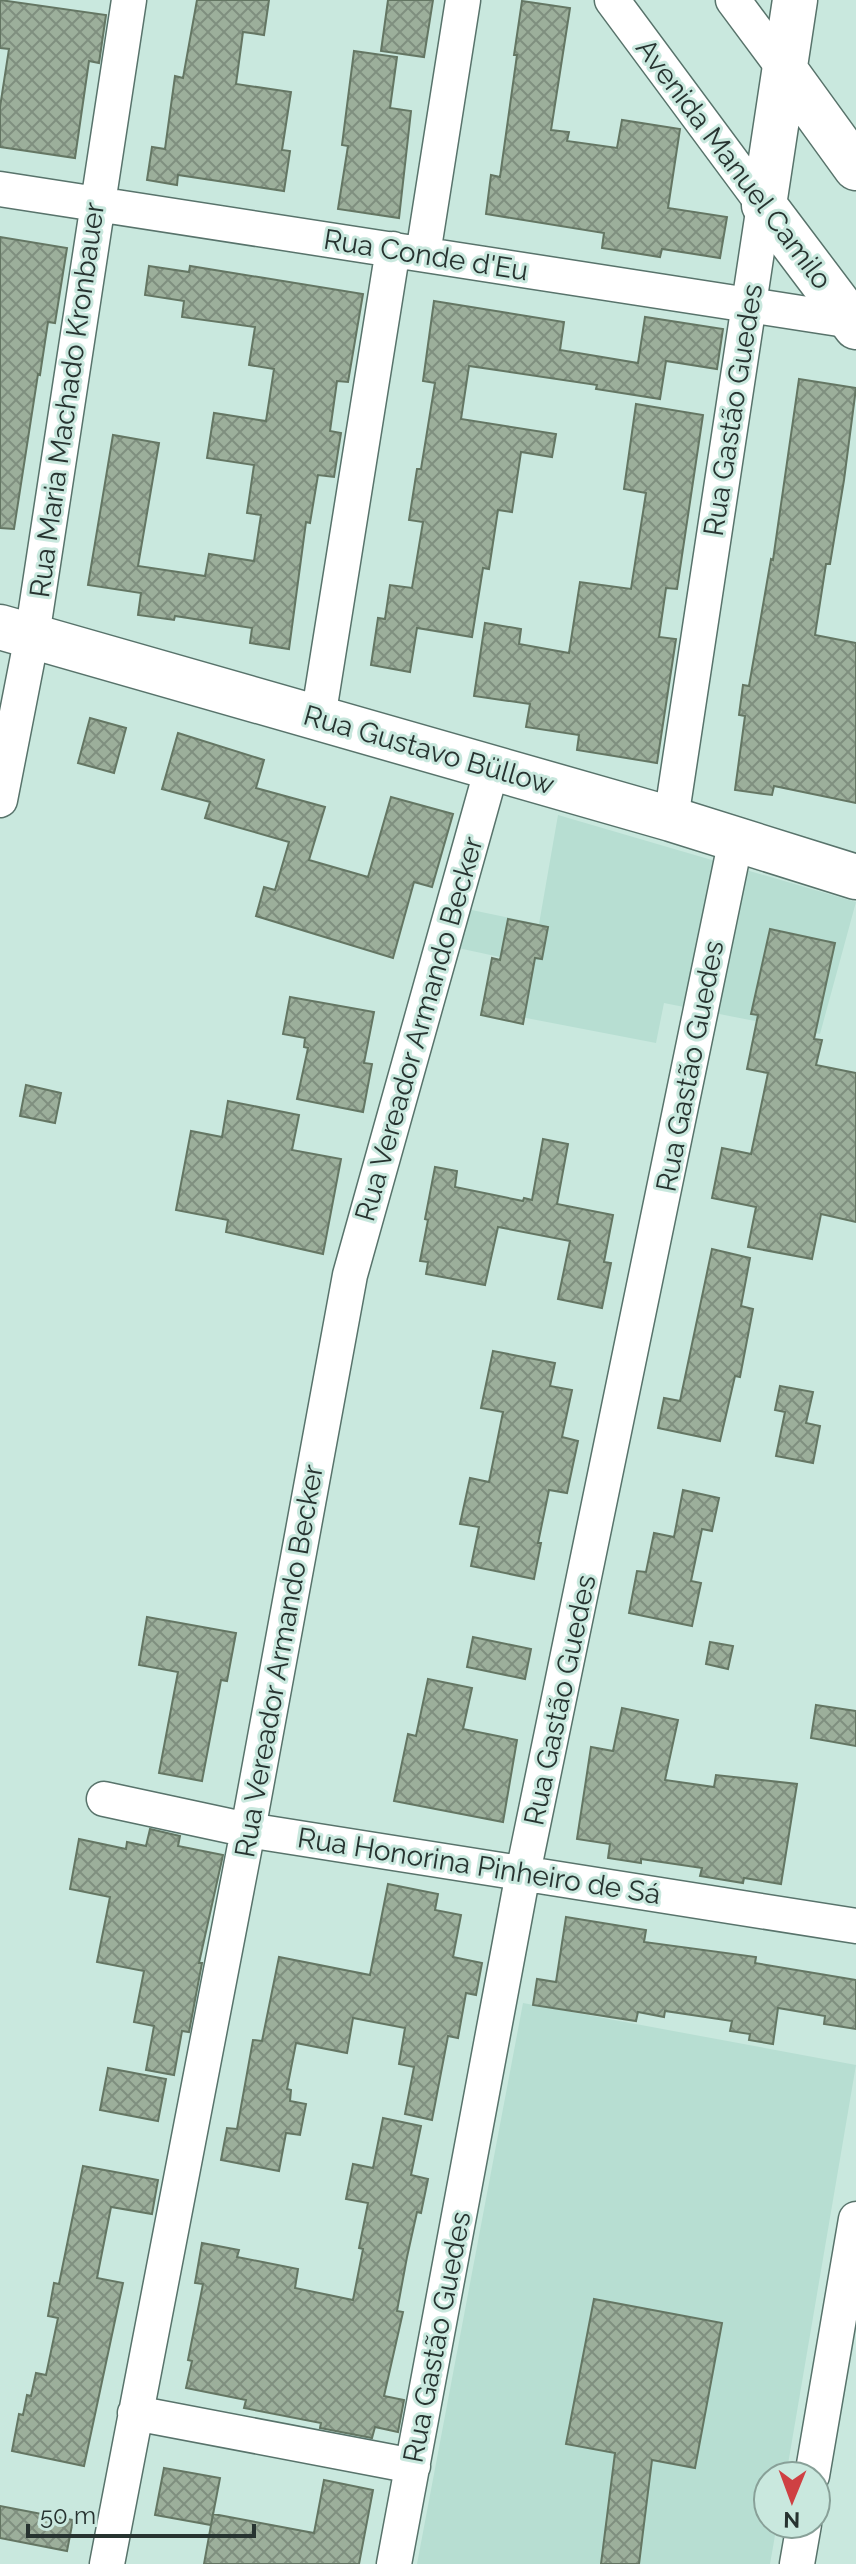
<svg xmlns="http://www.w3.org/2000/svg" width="856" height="2564" viewBox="0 0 856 2564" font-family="Raleway,sans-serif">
<defs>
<pattern id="building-cross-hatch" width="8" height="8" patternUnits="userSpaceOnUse" patternTransform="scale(2)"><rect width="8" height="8" fill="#9caf9b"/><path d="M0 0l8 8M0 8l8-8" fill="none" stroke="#7f8f7f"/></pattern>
</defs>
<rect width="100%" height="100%" fill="#c9e8de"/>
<path fill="#b7ded2" d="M 558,815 L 856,902 L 820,1034 L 664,1003 L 656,1043 L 521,1017 L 532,964 L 449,946 L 462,908 L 539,924 Z
M 523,2003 L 856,2065 L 786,2476 L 768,2476 L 768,2524 L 777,2524 L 770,2564 L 417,2564 Z"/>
<path fill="url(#building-cross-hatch)" stroke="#647663" stroke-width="2" d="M 0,0 L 106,15 L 99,63 L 89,61 L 75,158 L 0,147 L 0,107 L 9,49 L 0,48 Z
M 197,0 L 269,0 L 264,35 L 243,32 L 236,84 L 291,92 L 282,150 L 290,151 L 284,191 L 178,175 L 177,185 L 147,180 L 152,147 L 165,149 L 175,76 L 183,78 Z
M 388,0 L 433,0 L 424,57 L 381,51 Z
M 522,1 L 570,8 L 551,130 L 569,132 L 567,141 L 617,148 L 622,120 L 680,129 L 668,208 L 727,217 L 720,258 L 662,249 L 660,257 L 602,248 L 604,233 L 486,214 L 491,175 L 500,177 L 517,55 L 514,55 Z
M 354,51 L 397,57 L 390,108 L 411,111 L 399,218 L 338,209 L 348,146 L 342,145 Z
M 0,237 L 67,248 L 55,323 L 48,322 L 40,375 L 38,374 L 14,529 L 0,528 Z
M 149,266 L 189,272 L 190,266 L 363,294 L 348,382 L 337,381 L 330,431 L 341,433 L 334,477 L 318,475 L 310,523 L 306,522 L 289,649 L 250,643 L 252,628 L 175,616 L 174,620 L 138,615 L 141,593 L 88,585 L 113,435 L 159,443 L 138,566 L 205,576 L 209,554 L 254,561 L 261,515 L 247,513 L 254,465 L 207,458 L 214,413 L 266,421 L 274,369 L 249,365 L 255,327 L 182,317 L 184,301 L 145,295 Z
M 434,301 L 564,322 L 560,350 L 638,363 L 645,317 L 723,329 L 717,369 L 666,361 L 660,399 L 596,389 L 597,385 L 469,366 L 461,419 L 556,434 L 552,457 L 521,452 L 512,512 L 498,510 L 489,569 L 483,568 L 472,637 L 417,628 L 410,672 L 371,665 L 378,618 L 385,619 L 390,585 L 412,588 L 423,522 L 409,520 L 417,469 L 421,469 L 435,383 L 423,381 Z
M 799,379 L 856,388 L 844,480 L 830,564 L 826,564 L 815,635 L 856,643 L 856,803 L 774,786 L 772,795 L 735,790 L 745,716 L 739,715 L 743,685 L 749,686 L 771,559 L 773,560 Z
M 636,404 L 703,415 L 677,589 L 666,588 L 659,637 L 676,639 L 657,763 L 577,750 L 579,735 L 526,727 L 530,704 L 474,696 L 485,623 L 521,629 L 519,644 L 569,653 L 580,582 L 631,589 L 646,493 L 624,489 Z
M 90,718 L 126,728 L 114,773 L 78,763 Z
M 178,733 L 264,760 L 256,788 L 325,807 L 309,860 L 368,877 L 391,797 L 453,814 L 432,887 L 414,882 L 393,958 L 256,916 L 264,887 L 275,890 L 289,842 L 205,818 L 210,802 L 162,789 Z
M 508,919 L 548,927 L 542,959 L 535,958 L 523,1024 L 481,1015 L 492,958 L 500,960 Z
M 770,929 L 835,943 L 814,1039 L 822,1040 L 816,1065 L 856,1073 L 856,1222 L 821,1214 L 812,1259 L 748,1247 L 756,1207 L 712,1198 L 722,1148 L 751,1154 L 768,1073 L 747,1069 L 758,1015 L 751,1014 Z
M 290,997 L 374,1012 L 364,1063 L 372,1064 L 363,1112 L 297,1099 L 308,1048 L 304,1047 L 305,1038 L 283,1034 Z
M 26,1085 L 61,1093 L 55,1123 L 20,1116 Z
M 228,1101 L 299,1115 L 292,1150 L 341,1159 L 323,1254 L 226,1232 L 228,1220 L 176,1210 L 191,1131 L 222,1137 Z
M 543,1139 L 568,1144 L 557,1204 L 613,1215 L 604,1262 L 611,1263 L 602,1308 L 558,1299 L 570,1241 L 498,1227 L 485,1285 L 426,1274 L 428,1262 L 420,1261 L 428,1220 L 425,1219 L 435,1167 L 457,1171 L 455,1187 L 523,1201 L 524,1198 L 532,1200 Z
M 712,1249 L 750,1258 L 741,1306 L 753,1309 L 740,1377 L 735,1376 L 720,1441 L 658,1428 L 664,1398 L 680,1401 Z
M 493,1351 L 555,1363 L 550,1386 L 572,1390 L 562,1437 L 578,1441 L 567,1493 L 549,1490 L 538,1543 L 541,1543 L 534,1579 L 471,1566 L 479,1527 L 460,1524 L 470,1478 L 489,1482 L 503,1412 L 481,1408 Z
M 780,1386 L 813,1392 L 806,1423 L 820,1426 L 813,1463 L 776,1456 L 785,1412 L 775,1410 Z
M 683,1490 L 719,1498 L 712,1531 L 702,1529 L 691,1581 L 701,1583 L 692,1626 L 629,1613 L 637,1571 L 646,1572 L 654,1533 L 674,1537 Z
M 147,1617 L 236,1633 L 227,1681 L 221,1680 L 202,1781 L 159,1773 L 178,1672 L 139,1665 Z
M 473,1637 L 531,1649 L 525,1679 L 467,1667 Z
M 710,1642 L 733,1646 L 728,1669 L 706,1664 Z
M 428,1679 L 472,1688 L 463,1729 L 517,1740 L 503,1822 L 394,1801 L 408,1734 L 416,1736 Z
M 816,1705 L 856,1711 L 856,1746 L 811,1738 Z
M 622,1708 L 678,1720 L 665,1780 L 714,1787 L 716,1775 L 797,1784 L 781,1884 L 744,1878 L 743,1883 L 700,1876 L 702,1868 L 641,1859 L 641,1863 L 608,1858 L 610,1844 L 577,1839 L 591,1747 L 613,1751 Z
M 150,1829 L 180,1836 L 178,1846 L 223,1855 L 199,1963 L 202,1963 L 189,2032 L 182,2031 L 174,2075 L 146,2070 L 154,2026 L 134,2022 L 144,1971 L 97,1962 L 110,1897 L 70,1889 L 79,1839 L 126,1849 L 127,1842 L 146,1846 Z
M 388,1884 L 438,1894 L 435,1910 L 461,1915 L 453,1957 L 482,1963 L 476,1995 L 466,1993 L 458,2038 L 448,2036 L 432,2120 L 405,2114 L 414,2067 L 399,2064 L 405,2028 L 353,2018 L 347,2053 L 296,2043 L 287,2089 L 291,2090 L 290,2101 L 306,2104 L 300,2135 L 286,2133 L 279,2171 L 221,2160 L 227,2128 L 237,2129 L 253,2040 L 262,2041 L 279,1957 L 370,1975 Z
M 566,1917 L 646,1930 L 644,1942 L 756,1957 L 755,1963 L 856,1980 L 856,2029 L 824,2024 L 825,2016 L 778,2008 L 773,2044 L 749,2040 L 750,2034 L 730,2031 L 732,2021 L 665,2011 L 664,2017 L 638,2012 L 636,2021 L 533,2005 L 537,1979 L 556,1982 Z
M 108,2068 L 166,2079 L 158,2121 L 100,2110 Z
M 383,2118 L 421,2126 L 411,2175 L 428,2179 L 421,2213 L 417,2212 L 407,2257 L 397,2311 L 403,2312 L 384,2396 L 404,2400 L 398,2432 L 375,2427 L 372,2438 L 320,2428 L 321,2423 L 244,2408 L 246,2400 L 186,2388 L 192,2361 L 188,2360 L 203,2284 L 195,2283 L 202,2243 L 239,2250 L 237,2257 L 298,2269 L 295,2288 L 353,2300 L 363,2249 L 359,2248 L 368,2203 L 346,2199 L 353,2164 L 373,2168 Z
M 83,2166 L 158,2180 L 152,2214 L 111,2207 L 97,2278 L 123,2283 L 84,2466 L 12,2451 L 19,2414 L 23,2415 L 27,2395 L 31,2396 L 36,2373 L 46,2375 L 58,2318 L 48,2316 L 54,2283 L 59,2284 Z
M 594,2299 L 722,2323 L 695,2468 L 652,2460 L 639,2564 L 601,2564 L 615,2453 L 566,2444 Z
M 164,2468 L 220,2478 L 211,2525 L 155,2515 Z
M 324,2480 L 373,2490 L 359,2564 L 204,2564 L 213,2514 L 314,2533 Z
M 0,2506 L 73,2520 L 67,2551 L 0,2538 Z"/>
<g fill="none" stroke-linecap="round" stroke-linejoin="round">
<g stroke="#58736b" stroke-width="37">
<path id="street" d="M 612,0 L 764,205 L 671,819
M 733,0 L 785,70
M 0,189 L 852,321
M 423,254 L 463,0
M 318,718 L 393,249
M 0,800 L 32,636 L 129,0
M 104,1799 L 248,1830 L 856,1926
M 135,2413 L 413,2466
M 812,2476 L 856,2219
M 107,2564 L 248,1830 L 350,1275 L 492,768
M 394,2564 L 523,1873 L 736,839
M 797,2564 L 804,2524"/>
</g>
<g stroke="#58736b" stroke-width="47">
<path id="secondary" d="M 795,0 L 764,205 L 856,327
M 785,70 L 856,168
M 0,627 L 671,819 L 856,877"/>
</g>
<use href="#street" stroke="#fff" stroke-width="34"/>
<use href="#secondary" stroke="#fff" stroke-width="44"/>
</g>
<g text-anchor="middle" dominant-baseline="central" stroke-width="6" stroke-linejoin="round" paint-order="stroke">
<g font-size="28" fill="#273330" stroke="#c9e8de">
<text transform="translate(734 164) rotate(53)">Avenida Manuel Camilo</text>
<text transform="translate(426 255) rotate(9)">Rua Conde d'Eu</text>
<text transform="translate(67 400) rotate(-82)">Rua Maria Machado Kronbauer</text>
<text transform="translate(733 410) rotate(-81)">Rua Gastão Guedes</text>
<text transform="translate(429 750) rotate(16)">Rua Gustavo Büllow</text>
<text transform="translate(419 1029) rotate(-74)">Rua Vereador Armando Becker</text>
<text transform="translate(690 1066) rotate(-79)">Rua Gastão Guedes</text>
<text transform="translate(279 1661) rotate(-80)">Rua Vereador Armando Becker</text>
<text transform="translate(560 1700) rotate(-78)">Rua Gastão Guedes</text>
<text transform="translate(479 1866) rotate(9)">Rua Honorina Pinheiro de Sá</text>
<text transform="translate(437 2337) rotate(-79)">Rua Gastão Guedes</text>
</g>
</g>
<g transform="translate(792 2500) rotate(181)"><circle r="38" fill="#c9e8de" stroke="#88a098" stroke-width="2"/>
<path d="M0-6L14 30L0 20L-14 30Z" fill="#cf4043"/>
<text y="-12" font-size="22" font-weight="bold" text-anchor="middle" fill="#273330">N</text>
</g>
<path d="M28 2524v12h226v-12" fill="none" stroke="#273330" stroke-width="4"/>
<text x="40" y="2524" font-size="24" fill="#273330" stroke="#c9e8de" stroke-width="6" paint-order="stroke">50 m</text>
</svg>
